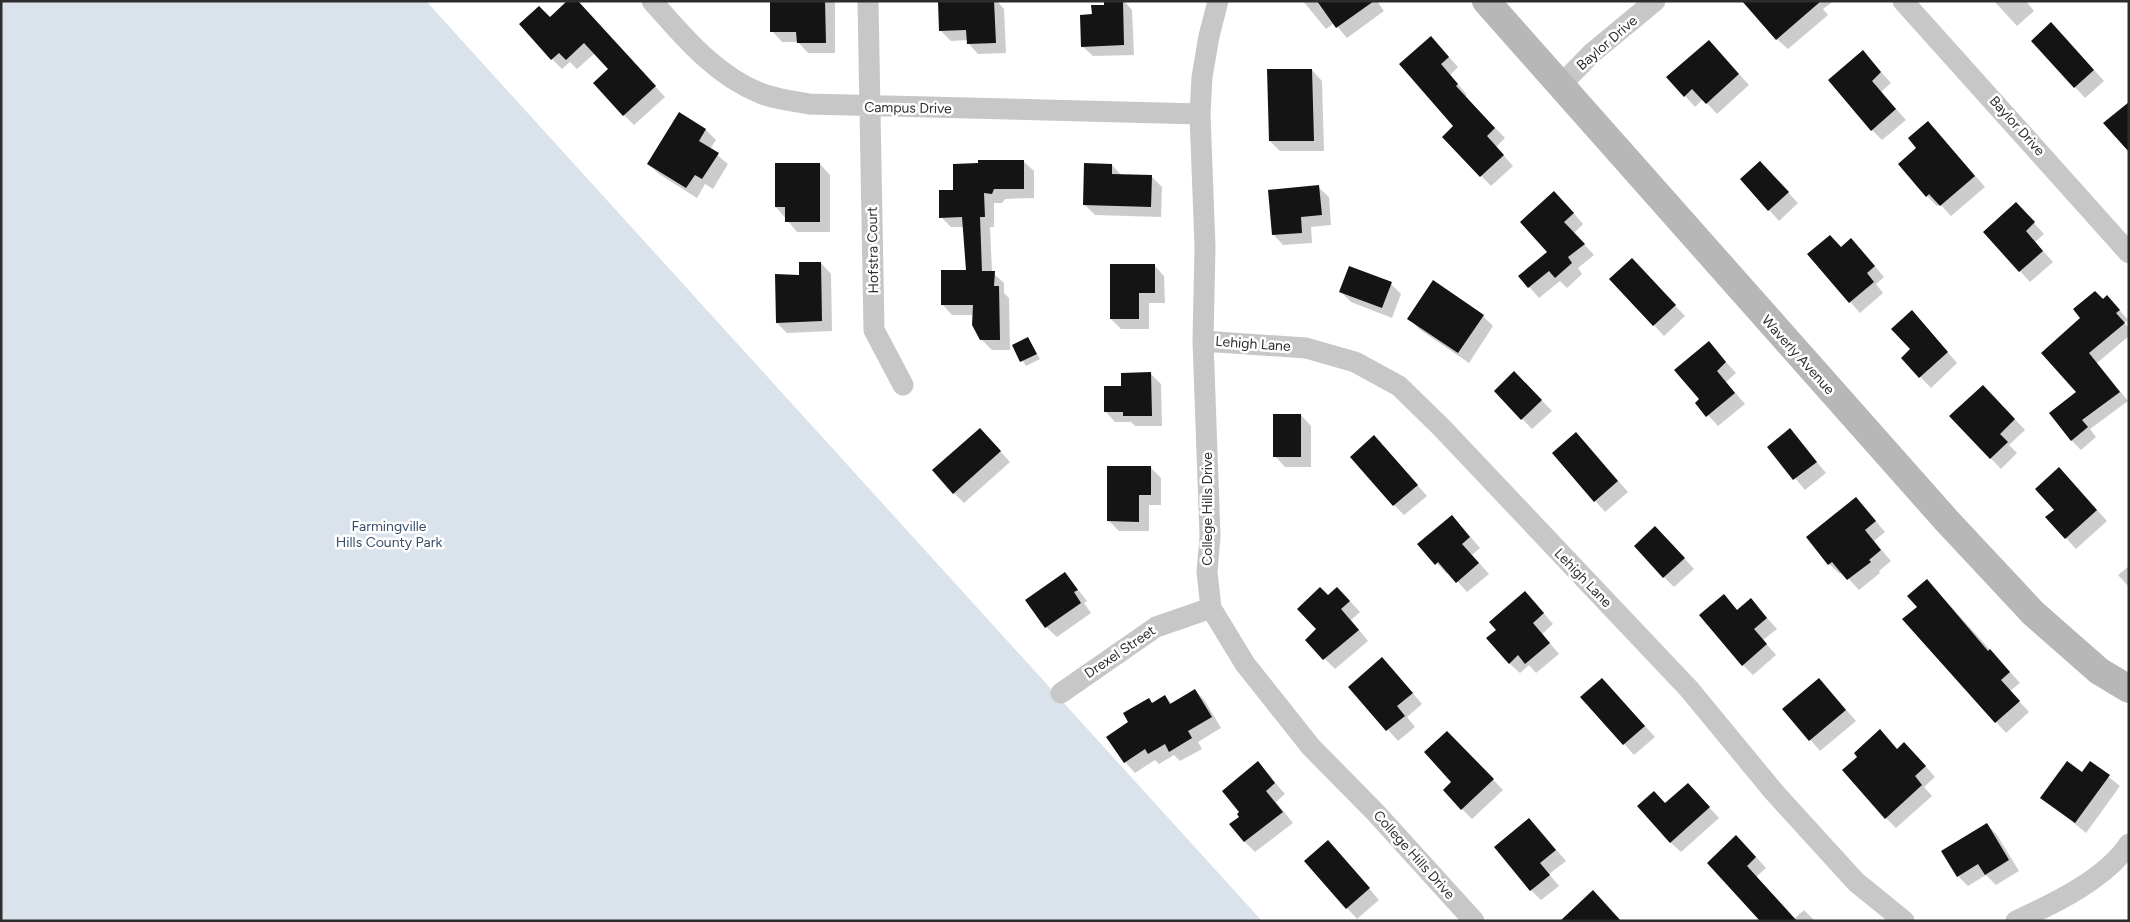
<svg xmlns="http://www.w3.org/2000/svg" width="2130" height="922" viewBox="0 0 2130 922" font-family="Figtree,sans-serif">
<rect width="100%" height="100%" fill="#fff"/>
<path fill="#dae2eb" d="M 1,1 L 426,1 L 1262,921 L 1,921 Z"/>
<path fill="#0003" d="M 771,1 L 835,1 L 835,53 L 808,53 L 798,42 L 782,42 L 772,31 Z
M 939,1 L 997,1 L 1004,9 L 1006,53 L 978,54 L 968,43 L 968,40 L 951,41 L 940,30 Z
M 1105,1 L 1124,1 L 1132,10 L 1134,55 L 1093,56 L 1082,46 L 1093,15 L 1105,6 Z
M 1303,1 L 1377,1 L 1384,11 L 1347,38 L 1334,23 L 1326,29 Z
M 1752,1 L 1831,1 L 1832,2 L 1823,9 L 1828,15 L 1788,49 L 1777,39 Z
M 1994,1 L 2026,1 L 2034,11 L 2017,26 Z
M 583,8 L 665,97 L 634,125 L 624,115 L 609,70 L 595,53 L 577,69 L 570,62 L 562,69 L 552,59 L 550,18 Z
M 2062,34 L 2104,81 L 2085,98 L 2033,41 Z
M 1431,37 L 1458,67 L 1450,75 L 1467,95 L 1465,97 L 1505,138 L 1496,147 L 1513,166 L 1491,186 L 1444,137 L 1455,127 Z
M 1709,41 L 1749,85 L 1717,114 L 1703,99 L 1695,107 L 1668,77 Z
M 1863,52 L 1891,83 L 1881,92 L 1906,120 L 1882,140 L 1872,130 Z
M 1312,70 L 1322,81 L 1324,151 L 1280,151 L 1270,141 Z
M 680,114 L 706,130 L 716,140 L 710,149 L 728,164 L 713,189 L 705,184 L 697,198 L 659,174 L 648,164 Z
M 1938,133 L 1985,187 L 1951,216 L 1940,204 L 1937,206 L 1927,196 Z
M 1023,161 L 1034,171 L 1034,198 L 1005,199 L 1002,203 L 994,203 L 994,227 L 990,227 L 992,272 L 1004,283 L 1004,293 L 1009,298 L 1010,350 L 992,350 L 981,339 L 974,315 L 952,315 L 942,304 L 967,272 L 964,227 L 951,227 L 941,217 L 954,191 Z
M 820,164 L 830,175 L 830,232 L 797,232 L 776,207 Z
M 1112,165 L 1121,175 L 1151,176 L 1162,187 L 1161,217 L 1095,215 L 1084,204 Z
M 1770,173 L 1798,203 L 1779,221 L 1742,180 Z
M 1318,187 L 1329,197 L 1331,225 L 1311,227 L 1312,243 L 1283,245 L 1273,234 Z
M 1565,203 L 1583,224 L 1574,233 L 1594,255 L 1578,268 L 1582,274 L 1567,288 L 1560,281 L 1539,298 L 1520,276 L 1549,252 Z
M 2026,214 L 2044,234 L 2035,242 L 2053,262 L 2030,282 L 1984,232 Z
M 1842,248 L 1861,250 L 1884,277 L 1876,284 L 1883,293 L 1860,313 L 1809,255 Z
M 821,263 L 831,274 L 832,331 L 787,333 L 777,323 L 800,276 Z
M 1154,265 L 1164,276 L 1165,303 L 1149,303 L 1149,329 L 1121,329 L 1111,319 Z
M 1642,270 L 1685,316 L 1664,336 L 1611,279 Z
M 1391,284 L 1401,294 L 1392,318 L 1351,302 L 1341,292 Z
M 2104,301 L 2116,306 L 2128,320 L 2124,323 L 2129,328 L 2129,336 L 2097,363 L 2128,401 L 2090,429 L 2096,437 L 2081,450 L 2072,441 L 2078,392 L 2082,318 Z
M 1483,316 L 1493,326 L 1469,363 L 1419,329 L 1409,318 Z
M 1922,322 L 1957,363 L 1931,388 L 1902,358 L 1912,349 Z
M 1027,338 L 1040,359 L 1026,366 L 1013,345 Z
M 1709,343 L 1736,373 L 1726,382 L 1745,404 L 1718,426 L 1697,403 L 1700,400 Z
M 1151,374 L 1161,384 L 1162,426 L 1135,426 L 1131,422 L 1115,422 L 1105,411 L 1123,387 Z
M 1525,383 L 1552,411 L 1532,429 L 1495,391 Z
M 1994,397 L 2025,430 L 2009,445 L 2017,453 L 2001,469 L 1950,416 Z
M 1301,415 L 1311,426 L 1311,467 L 1285,467 L 1275,456 Z
M 1790,430 L 1826,473 L 1805,490 L 1769,447 Z
M 990,440 L 1010,462 L 964,503 L 954,493 Z
M 1586,444 L 1628,492 L 1605,512 L 1553,453 Z
M 1384,447 L 1427,496 L 1404,515 L 1394,505 Z
M 1151,468 L 1161,478 L 1161,505 L 1149,505 L 1149,531 L 1119,531 L 1109,521 Z
M 2069,479 L 2107,521 L 2076,549 L 2066,538 L 2056,510 Z
M 1856,498 L 1885,532 L 1874,541 L 1891,561 L 1879,571 L 1880,573 L 1859,590 L 1842,572 L 1840,574 L 1829,564 Z
M 1462,527 L 1480,548 L 1472,555 L 1489,574 L 1467,592 L 1449,572 L 1447,574 L 1419,544 Z
M 1666,538 L 1694,569 L 1674,587 L 1664,577 Z
M 2129,566 L 2129,587 L 2118,575 Z
M 1065,573 L 1087,601 L 1084,603 L 1091,613 L 1057,637 L 1046,627 Z
M 1937,591 L 2020,683 L 2010,691 L 2029,712 L 2006,733 L 1904,619 Z
M 1724,596 L 1738,611 L 1751,600 L 1777,629 L 1763,640 L 1776,655 L 1753,675 L 1743,665 Z
M 1328,597 L 1348,599 L 1360,612 L 1351,620 L 1368,641 L 1335,669 L 1306,640 L 1318,629 Z
M 1535,603 L 1553,624 L 1542,634 L 1559,654 L 1536,673 L 1529,665 L 1520,673 L 1509,663 Z
M 1392,669 L 1422,704 L 1407,717 L 1415,727 L 1398,741 L 1350,687 Z
M 1819,679 L 1856,721 L 1820,751 L 1784,709 Z
M 1195,690 L 1205,701 L 1221,728 L 1198,742 L 1202,749 L 1180,761 L 1174,755 L 1159,764 L 1155,760 L 1135,773 L 1125,762 L 1130,722 L 1149,699 L 1153,704 L 1165,696 L 1172,704 Z
M 1612,690 L 1655,737 L 1634,755 L 1582,697 Z
M 1458,743 L 1503,790 L 1472,819 L 1462,809 L 1453,782 Z
M 1898,750 L 1915,754 L 1935,777 L 1924,787 L 1932,796 L 1896,828 L 1886,818 Z
M 1258,763 L 1285,794 L 1276,802 L 1293,823 L 1255,852 L 1245,842 L 1240,817 Z
M 2091,763 L 2120,786 L 2086,833 L 2042,797 L 2083,774 Z
M 1698,795 L 1719,818 L 1681,852 L 1670,842 L 1666,804 Z
M 1987,824 L 1997,835 L 2019,871 L 1996,885 L 1986,875 L 1968,886 L 1958,876 Z
M 1539,830 L 1566,861 L 1549,874 L 1559,886 L 1541,900 L 1531,890 Z
M 1747,847 L 1766,868 L 1756,877 L 1708,863 Z
M 1338,852 L 1379,900 L 1357,919 L 1306,862 Z
M 1804,910 L 1815,921 L 1792,921 Z"/>
<path fill="#141414" d="M 567,1 L 578,1 L 656,86 L 623,116 L 593,83 L 608,69 L 584,43 L 566,60 L 559,53 L 551,60 L 519,24 L 539,6 L 550,17 Z
M 770,1 L 825,1 L 826,43 L 797,43 L 796,32 L 770,32 Z
M 938,1 L 994,1 L 996,43 L 967,44 L 966,30 L 939,31 Z
M 1104,1 L 1123,1 L 1124,45 L 1081,47 L 1080,15 L 1092,14 L 1091,5 L 1104,5 Z
M 1317,1 L 1374,1 L 1336,28 Z
M 1742,1 L 1821,1 L 1776,40 Z
M 2051,22 L 2094,70 L 2074,88 L 2031,41 Z
M 1431,36 L 1449,57 L 1441,64 L 1458,84 L 1456,86 L 1495,128 L 1487,136 L 1504,155 L 1480,177 L 1442,137 L 1453,126 L 1399,64 Z
M 1709,40 L 1739,74 L 1706,104 L 1692,89 L 1684,97 L 1666,77 Z
M 1863,50 L 1881,72 L 1872,81 L 1896,109 L 1871,131 L 1828,80 Z
M 1267,69 L 1312,69 L 1314,141 L 1269,141 Z
M 2129,102 L 2129,152 L 2103,123 Z
M 679,112 L 706,129 L 699,141 L 719,153 L 702,179 L 695,175 L 686,188 L 647,164 Z
M 1928,121 L 1975,176 L 1940,206 L 1929,194 L 1926,197 L 1898,164 L 1916,148 L 1908,138 Z
M 978,160 L 1024,160 L 1024,189 L 994,189 L 992,194 L 984,193 L 985,217 L 980,217 L 982,271 L 995,271 L 994,286 L 999,286 L 1000,340 L 980,340 L 972,325 L 973,305 L 941,305 L 941,270 L 966,270 L 962,217 L 939,218 L 939,190 L 953,190 L 953,164 L 978,163 Z
M 1760,161 L 1789,192 L 1768,211 L 1740,179 Z
M 775,163 L 820,163 L 820,222 L 785,222 L 785,207 L 775,207 Z
M 1084,163 L 1112,164 L 1112,174 L 1152,175 L 1151,207 L 1083,205 Z
M 1319,185 L 1322,215 L 1301,217 L 1302,233 L 1272,235 L 1268,190 Z
M 1554,191 L 1574,213 L 1564,222 L 1585,244 L 1568,257 L 1572,263 L 1555,278 L 1549,271 L 1528,288 L 1518,276 L 1547,252 L 1520,222 Z
M 2016,202 L 2035,222 L 2026,231 L 2043,251 L 2019,272 L 1983,232 Z
M 1830,235 L 1841,247 L 1851,238 L 1875,266 L 1867,273 L 1874,282 L 1849,303 L 1807,254 Z
M 1632,258 L 1676,305 L 1653,326 L 1609,279 Z
M 799,262 L 821,262 L 822,321 L 776,323 L 775,274 L 799,275 Z
M 1110,264 L 1155,264 L 1155,293 L 1139,293 L 1139,319 L 1110,319 Z
M 1349,266 L 1392,282 L 1382,308 L 1339,292 Z
M 1433,280 L 1484,315 L 1458,353 L 1407,319 Z
M 2095,291 L 2103,299 L 2107,295 L 2120,310 L 2116,313 L 2125,323 L 2089,353 L 2120,392 L 2082,420 L 2088,427 L 2071,441 L 2049,413 L 2076,392 L 2041,353 L 2080,318 L 2073,309 Z
M 1912,310 L 1948,352 L 1919,378 L 1901,358 L 1910,349 L 1891,329 Z
M 1028,337 L 1037,354 L 1020,362 L 1012,345 Z
M 1709,341 L 1726,362 L 1717,371 L 1735,393 L 1706,417 L 1695,403 L 1699,399 L 1674,370 Z
M 1514,371 L 1542,400 L 1521,420 L 1494,391 Z
M 1151,372 L 1152,416 L 1123,416 L 1123,412 L 1104,412 L 1104,386 L 1121,386 L 1121,373 Z
M 1983,385 L 2015,419 L 2000,434 L 2008,442 L 1990,459 L 1949,416 Z
M 1273,414 L 1301,414 L 1301,457 L 1273,457 Z
M 980,428 L 1001,451 L 953,494 L 932,470 Z
M 1790,428 L 1817,462 L 1793,480 L 1767,447 Z
M 1576,432 L 1618,481 L 1594,502 L 1552,453 Z
M 1374,435 L 1418,485 L 1393,506 L 1350,457 Z
M 1107,466 L 1151,466 L 1151,495 L 1139,495 L 1139,522 L 1107,521 Z
M 2059,467 L 2097,510 L 2065,539 L 2045,517 L 2054,510 L 2035,489 Z
M 1856,497 L 1876,521 L 1865,530 L 1881,550 L 1869,560 L 1871,562 L 1847,580 L 1832,562 L 1828,565 L 1806,537 Z
M 1452,515 L 1470,537 L 1462,544 L 1479,563 L 1456,583 L 1438,562 L 1435,565 L 1417,544 Z
M 1655,526 L 1685,558 L 1663,578 L 1634,546 Z
M 1065,572 L 1078,590 L 1074,592 L 1081,603 L 1045,628 L 1025,600 Z
M 1927,579 L 1988,651 L 1990,649 L 2010,672 L 2001,680 L 2020,701 L 1995,723 L 1902,619 L 1917,607 L 1907,596 Z
M 1320,587 L 1328,595 L 1337,587 L 1350,601 L 1341,609 L 1359,630 L 1323,660 L 1305,640 L 1316,629 L 1297,609 Z
M 1525,591 L 1544,613 L 1533,623 L 1550,643 L 1525,664 L 1518,655 L 1509,664 L 1486,638 L 1496,630 L 1489,622 Z
M 1724,594 L 1737,610 L 1751,598 L 1767,618 L 1754,629 L 1767,644 L 1742,666 L 1699,615 Z
M 1382,657 L 1413,693 L 1397,706 L 1405,716 L 1386,731 L 1348,687 Z
M 1602,678 L 1645,726 L 1623,745 L 1580,697 Z
M 1819,678 L 1846,710 L 1809,741 L 1782,709 Z
M 1195,689 L 1212,717 L 1188,731 L 1192,738 L 1169,752 L 1165,744 L 1148,754 L 1145,749 L 1124,763 L 1106,737 L 1128,722 L 1123,713 L 1149,698 L 1152,703 L 1165,695 L 1170,704 Z
M 1880,729 L 1897,749 L 1904,742 L 1926,766 L 1915,776 L 1922,785 L 1885,819 L 1842,770 L 1857,757 L 1854,753 Z
M 1447,731 L 1494,779 L 1461,810 L 1443,790 L 1451,782 L 1424,752 Z
M 1258,761 L 1275,783 L 1266,791 L 1283,812 L 1244,842 L 1229,824 L 1239,817 L 1237,814 L 1239,812 L 1222,791 Z
M 2067,761 L 2082,772 L 2090,761 L 2110,775 L 2075,823 L 2040,798 Z
M 1688,783 L 1710,807 L 1670,843 L 1637,806 L 1654,791 L 1665,803 Z
M 1529,818 L 1556,850 L 1540,863 L 1550,875 L 1530,891 L 1494,847 Z
M 1987,823 L 2009,860 L 1985,875 L 1978,864 L 1957,877 L 1941,851 Z
M 1736,835 L 1756,857 L 1747,866 L 1797,921 L 1760,921 L 1707,863 Z
M 1328,840 L 1370,888 L 1346,909 L 1304,861 Z
M 1593,890 L 1621,921 L 1560,921 Z"/>
<g fill="none" stroke-linecap="round" stroke-linejoin="round">
<path stroke="#c7c7c7" stroke-width="21" d="M 652,1 C 683,36 715,75 760,93 C 774,99 793,101 809,104 L 1200,114
M 868,1 L 874,330 L 903,385
M 1218,1 L 1209,36 L 1202,77 L 1200,114 L 1205,247 L 1203,341 L 1210,536 L 1207,572 L 1211,608 L 1245,664 L 1311,747 L 1376,813 L 1474,921
M 1903,1 L 2129,253
M 1560,86 L 1592,53 L 1655,1
M 1203,341 L 1306,348 L 1355,362 L 1399,386 L 1442,428 L 1689,689 L 1774,792 L 1856,882 L 1904,921
M 1061,693 L 1156,627 L 1211,608
M 2016,921 C 2053,904 2106,879 2129,844"/>
<path stroke="#b7b7b7" stroke-width="28" d="M 1486,1 L 1947,521 L 2033,613 L 2099,671 L 2129,689"/>
</g>
<g text-anchor="middle" dominant-baseline="central" stroke-width="5" stroke-linejoin="round" paint-order="stroke">
<g font-size="14" fill="#2d2d2d" stroke="#fff">
<text transform="translate(1607 43) rotate(-41)">Baylor Drive</text>
<text transform="translate(908 108) rotate(1)">Campus Drive</text>
<text transform="translate(2017 126) rotate(48)">Baylor Drive</text>
<text transform="translate(873 250) rotate(-91)">Hofstra Court</text>
<text transform="translate(1253 344) rotate(4)">Lehigh Lane</text>
<text transform="translate(1798 355) rotate(48)">Waverly Avenue</text>
<text transform="translate(1207 509) rotate(-90)">College Hills Drive</text>
<text transform="translate(1583 578) rotate(46)">Lehigh Lane</text>
<text transform="translate(1120 652) rotate(-34)">Drexel Street</text>
<text transform="translate(1414 855) rotate(48)">College Hills Drive</text>
</g>
<g font-size="14" fill="#394e6a" stroke="#fff">
<text x="389" y="526">Farmingville<tspan x="389" dy="16">Hills County Park</tspan></text>
</g>
</g>
<rect width="2130" height="922" fill="none" stroke="#2d2d2d" stroke-width="5"/>
</svg>
